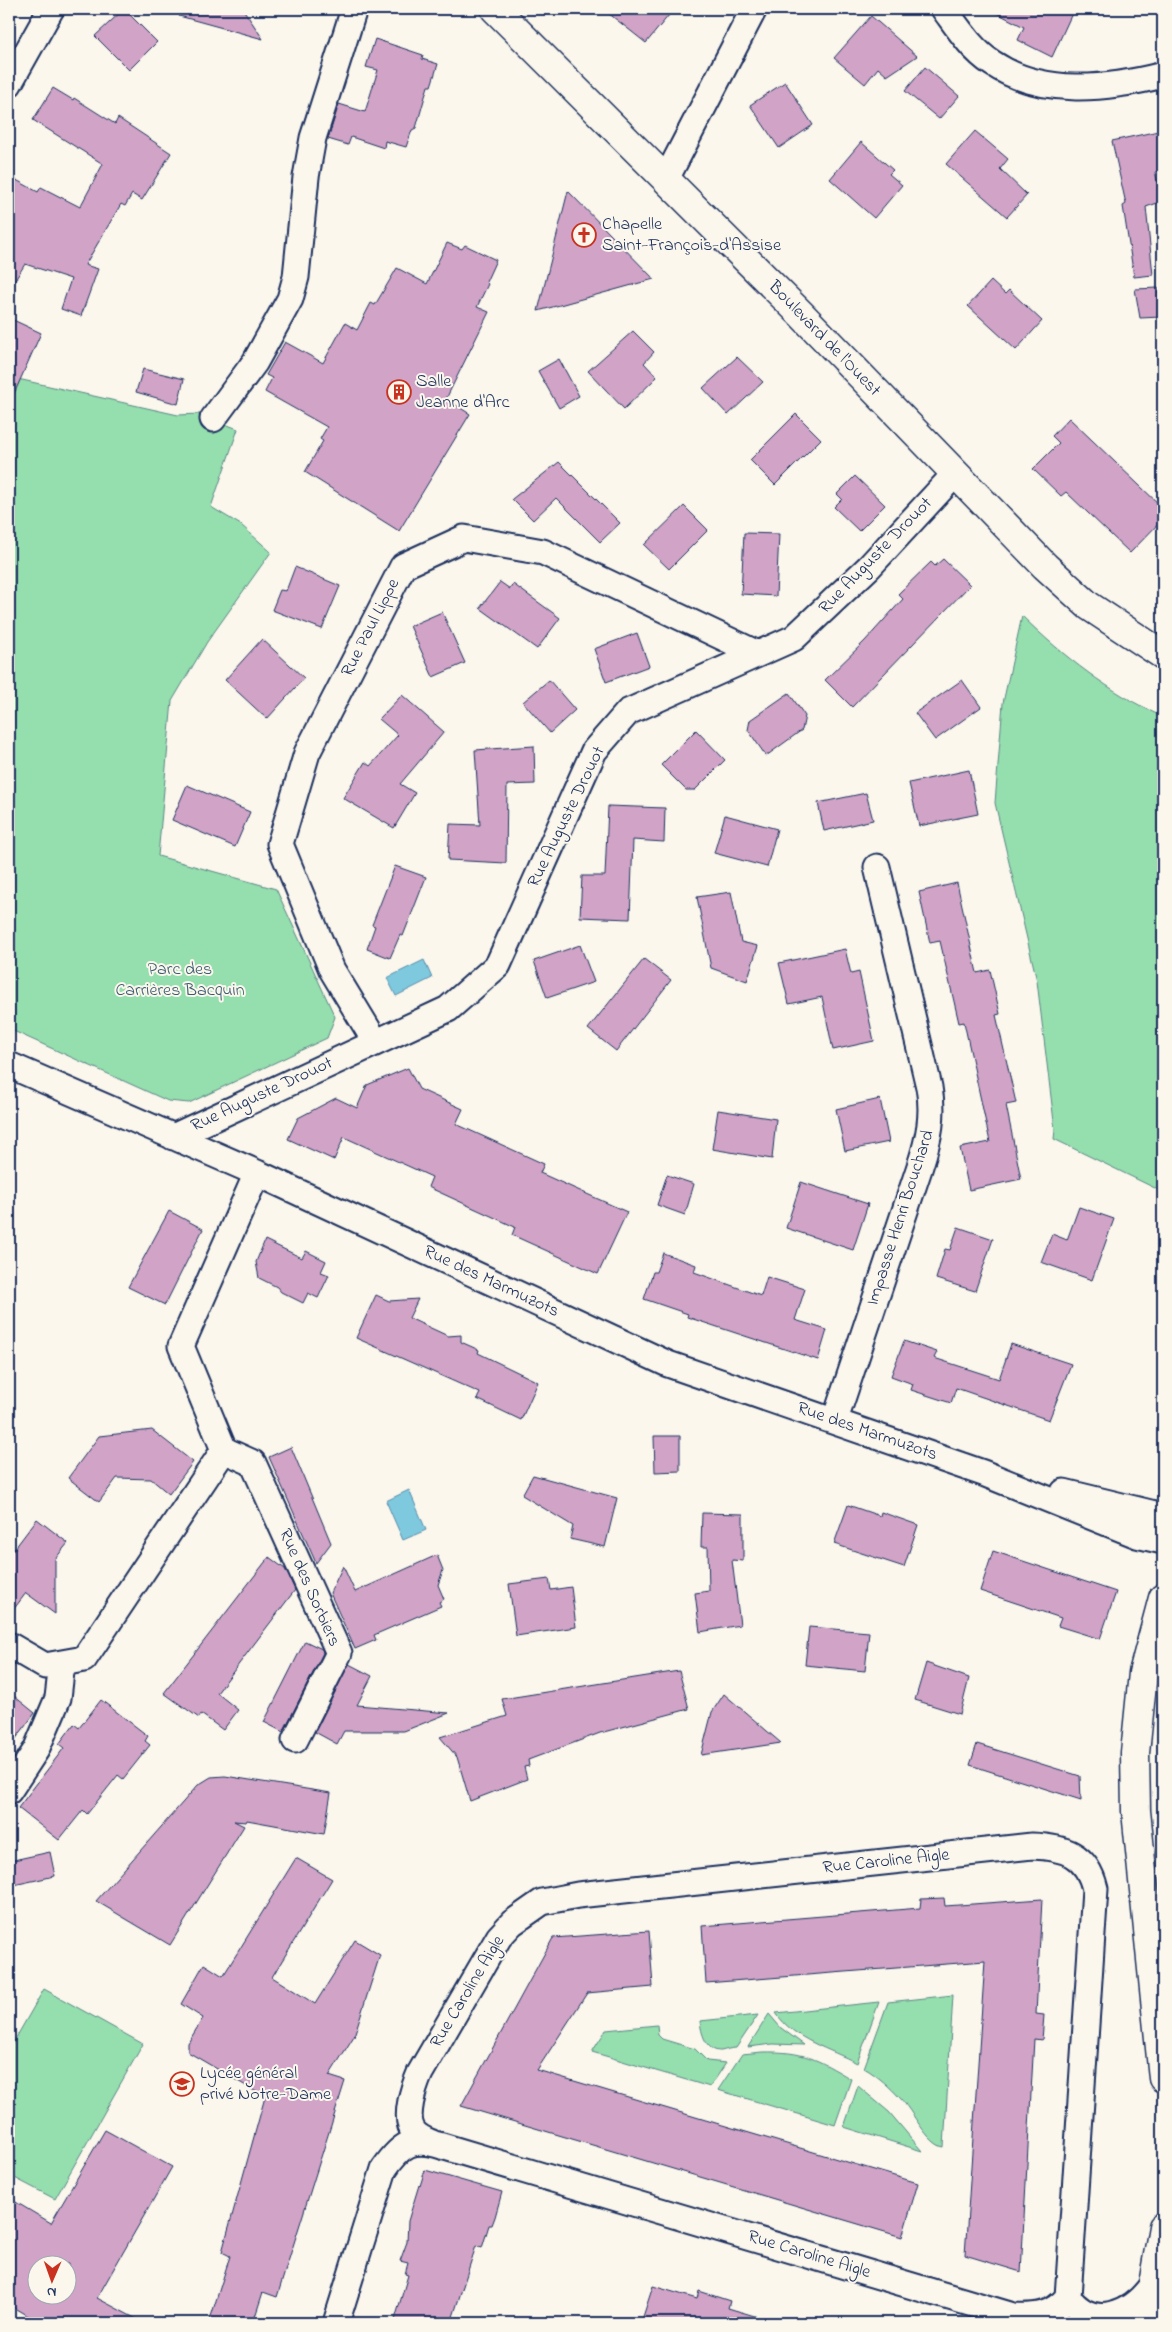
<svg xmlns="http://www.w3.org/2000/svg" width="1172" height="2332" viewBox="0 0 1172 2332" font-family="'Indie Flower',sans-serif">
<rect width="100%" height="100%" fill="#fbf7ec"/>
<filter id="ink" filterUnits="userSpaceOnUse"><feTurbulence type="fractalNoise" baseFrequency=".02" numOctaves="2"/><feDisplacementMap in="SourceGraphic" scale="10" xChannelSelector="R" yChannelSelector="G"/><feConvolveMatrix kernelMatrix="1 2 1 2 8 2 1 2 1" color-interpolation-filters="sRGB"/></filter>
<g filter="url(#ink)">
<path fill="#95dead" stroke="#588686" d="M 9,377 L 178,415 L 199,414 L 238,429 L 211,507 L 241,525 L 271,552 L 207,642 L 172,701 L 158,856 L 276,889 L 335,1017 L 327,1038 L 189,1103 L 168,1101 L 9,1029 Z
M 1022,616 C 1064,657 1109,692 1163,717 L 1163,1192 L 1054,1139 L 1055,1130 L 1037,981 L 995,803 L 1003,703 Z
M 44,1989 L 143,2044 L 55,2199 L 9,2175 L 9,2050 Z
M 953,1995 L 944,2147 C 928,2145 912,2110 900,2098 C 890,2087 878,2076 864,2068 L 888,2002 Z
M 879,2002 L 857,2063 C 830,2049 794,2040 776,2013 Z
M 769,2014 L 781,2028 L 804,2045 L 773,2044 L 748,2047 Z
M 758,2015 L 736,2048 C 730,2048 726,2050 721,2051 C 706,2052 701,2032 700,2021 Z
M 657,2025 L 658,2035 L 662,2039 L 695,2049 L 707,2061 L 726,2063 L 710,2087 L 592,2052 L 606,2030 Z
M 762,2052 C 804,2051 817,2059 851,2079 L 835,2125 L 718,2090 L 742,2054 Z
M 858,2086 L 889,2112 L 922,2151 L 844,2127 Z"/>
<path fill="#7ec9de" stroke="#568bab" d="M 424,960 L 432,978 L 396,996 L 387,978 Z
M 409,1490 L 426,1530 L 403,1540 L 386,1501 Z"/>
<path fill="#d1a4c7" stroke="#1b2f5e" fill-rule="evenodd" d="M 124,9 L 157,42 L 129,70 L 95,36 Z
M 180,9 L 243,9 L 263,39 L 179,16 Z
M 603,9 L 674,9 L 646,43 Z
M 989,9 L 1074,9 L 1052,57 L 1018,40 L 1024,27 Z
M 871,16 L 917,56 L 887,76 L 878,68 L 865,84 L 834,58 Z
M 375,39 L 423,55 L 422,59 L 438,64 L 431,86 L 428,86 L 416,128 L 412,130 L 406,147 L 385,141 L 384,148 L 351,137 L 348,145 L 328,139 L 339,104 L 365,112 L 378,70 L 366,67 Z
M 925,67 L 959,96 L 939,119 L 905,91 Z
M 785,82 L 813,125 L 779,148 L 750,105 Z
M 53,88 L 73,100 L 74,98 L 115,124 L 118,118 L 171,153 L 142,200 L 132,194 L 125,206 L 121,204 L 85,265 L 98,269 L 81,316 L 61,309 L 71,279 L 25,264 L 9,290 L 9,176 L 38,192 L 41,187 L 80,207 L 103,164 L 33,120 Z
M 1163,130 L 1163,170 L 1155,172 L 1163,201 L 1146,207 L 1153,275 L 1134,277 L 1123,206 L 1126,204 L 1112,141 Z
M 975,131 L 1008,159 L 1000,169 L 1027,195 L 1007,217 L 946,164 Z
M 861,142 L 893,170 L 889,174 L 902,185 L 874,218 L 830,179 Z
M 568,191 L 654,279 L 538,311 Z
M 447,243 L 462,249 L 465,245 L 496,260 L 486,282 L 488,284 L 477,307 L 489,312 L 446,399 L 470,414 L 399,531 L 305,472 L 323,441 L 320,439 L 327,427 L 265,392 L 272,378 L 266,375 L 285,342 L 323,363 L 345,323 L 357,330 L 371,303 L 375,305 L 397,268 L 427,284 Z
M 991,281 L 1005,294 L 1009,290 L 1042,321 L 1016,350 L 968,306 Z
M 1158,288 L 1161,317 L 1140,318 L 1135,289 Z
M 9,318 L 41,333 L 9,405 Z
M 633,331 L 654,352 L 644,363 L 657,377 L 624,409 L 588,371 Z
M 737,357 L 763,382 L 728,415 L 703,388 Z
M 559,359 L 579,396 L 559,408 L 538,371 Z
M 143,369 L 184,379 L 178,404 L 136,392 Z
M 796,414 L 821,439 L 775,485 L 750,460 Z
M 1069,418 L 1163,508 L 1163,519 L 1130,553 L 1066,492 L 1061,496 L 1033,469 L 1059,443 L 1052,436 Z
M 559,462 L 620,523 L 600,542 L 556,498 L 533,520 L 512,499 Z
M 855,476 L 885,505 L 859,531 L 834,507 L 842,499 L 837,494 Z
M 684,506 L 708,530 L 669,569 L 644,545 Z
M 744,533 L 779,534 L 776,596 L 741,594 Z
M 943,559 L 970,585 L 852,707 L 825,680 L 865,641 L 903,599 L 898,594 L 931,562 L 935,566 Z
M 295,567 L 340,586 L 322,629 L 272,610 L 280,590 L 286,591 Z
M 500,582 L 510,589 L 513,584 L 560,618 L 537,649 L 480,608 Z
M 442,612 L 465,663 L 433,677 L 410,626 Z
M 637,633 L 649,666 L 606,682 L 594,649 Z
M 262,639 L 304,678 L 267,719 L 225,680 Z
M 549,680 L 575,710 L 550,733 L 523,702 Z
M 962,680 L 981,707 L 935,740 L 915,713 Z
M 789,693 L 805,716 L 802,730 L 766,756 L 748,730 L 750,720 Z
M 402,695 L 444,732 L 400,784 L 415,793 L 394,828 L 343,798 L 365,762 L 370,766 L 398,735 L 379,719 Z
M 696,730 L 725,760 L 695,790 L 686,790 L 661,765 Z
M 534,746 L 535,784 L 507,785 L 506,863 L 448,860 L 450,824 L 480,825 L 475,750 Z
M 969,770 L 978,814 L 919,826 L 909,783 Z
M 187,785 L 250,812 L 235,847 L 172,820 Z
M 866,793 L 873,820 L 824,831 L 818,803 Z
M 608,806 L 665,808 L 664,842 L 633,840 L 630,919 L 580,917 L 582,876 L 605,876 Z
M 725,815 L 777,829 L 767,867 L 714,853 Z
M 395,866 L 426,877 L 403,936 L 400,935 L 390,958 L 367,949 L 375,926 L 372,925 Z
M 957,883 L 977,973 L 990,970 L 1000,1014 L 996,1015 L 1016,1103 L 1006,1105 L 1021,1179 L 969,1190 L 960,1148 L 990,1142 L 964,1022 L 959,1023 L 940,941 L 930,943 L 919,892 Z
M 731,892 L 741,942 L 758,946 L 747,981 L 711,968 L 697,897 Z
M 580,945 L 594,982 L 547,998 L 534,961 Z
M 845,949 L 851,974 L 859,972 L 874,1041 L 833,1050 L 822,997 L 789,1004 L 779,963 Z
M 644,959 L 671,980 L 616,1051 L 588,1029 Z
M 408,1068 L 419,1089 L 463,1109 L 456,1124 L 544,1164 L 540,1173 L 627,1212 L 598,1274 L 512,1235 L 515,1227 L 428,1187 L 432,1177 L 344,1137 L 334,1160 L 288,1139 L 298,1118 L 336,1098 L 357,1108 L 367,1085 Z
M 880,1099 L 889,1142 L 845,1151 L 836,1109 Z
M 718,1110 L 776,1119 L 772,1159 L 712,1149 Z
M 667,1175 L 694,1184 L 685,1215 L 657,1205 Z
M 801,1182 L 868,1204 L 853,1250 L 786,1228 Z
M 1079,1207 L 1114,1219 L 1092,1280 L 1041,1262 L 1052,1234 L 1067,1240 Z
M 169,1211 L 203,1229 L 165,1305 L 128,1287 Z
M 958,1227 L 993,1239 L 975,1291 L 936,1279 L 945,1249 L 950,1250 Z
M 265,1240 L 302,1258 L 306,1251 L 326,1261 L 321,1272 L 329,1275 L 318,1298 L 308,1293 L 303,1303 L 281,1292 L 277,1287 L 259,1278 L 256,1262 Z
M 663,1253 L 696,1265 L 694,1272 L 761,1296 L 767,1277 L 805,1289 L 795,1320 L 827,1330 L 818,1360 L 687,1317 L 688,1314 L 644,1299 L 653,1272 L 656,1272 Z
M 376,1295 L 389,1301 L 418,1299 L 409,1318 L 448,1336 L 461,1335 L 461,1342 L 479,1350 L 478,1353 L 538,1382 L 521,1420 L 477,1399 L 480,1393 L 356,1338 Z
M 904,1341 L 937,1352 L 934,1358 L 999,1379 L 1011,1344 L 1071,1364 L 1049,1420 L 956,1388 L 951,1403 L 911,1390 L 913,1384 L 891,1376 Z
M 152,1430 L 193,1462 L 169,1494 L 151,1479 L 117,1478 L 99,1502 L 68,1478 L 99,1436 Z
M 654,1436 L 680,1436 L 680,1471 L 655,1472 Z
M 291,1447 L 331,1543 L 316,1563 L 269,1457 Z
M 533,1475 L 617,1498 L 605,1547 L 570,1539 L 573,1526 L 522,1495 Z
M 848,1505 L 880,1516 L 881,1512 L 918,1525 L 904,1567 L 834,1544 Z
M 702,1513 L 743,1514 L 743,1561 L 732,1560 L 740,1625 L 700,1632 L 695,1593 L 709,1591 L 708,1547 L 701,1547 Z
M 37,1519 L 68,1543 L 55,1559 L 55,1614 L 26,1593 L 13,1610 L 9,1556 Z
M 993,1551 L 1116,1592 L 1100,1639 L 1058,1626 L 1061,1618 L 980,1591 Z
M 437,1555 L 443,1570 L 438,1585 L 444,1599 L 439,1602 L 441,1606 L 374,1635 L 376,1640 L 355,1649 L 330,1593 L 343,1566 L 355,1592 Z
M 269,1557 L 285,1569 L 295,1590 L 217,1693 L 238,1710 L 223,1730 L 201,1714 L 199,1718 L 164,1693 Z
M 549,1579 L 551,1590 L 571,1587 L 576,1627 L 516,1636 L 509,1584 Z
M 809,1627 L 869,1632 L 865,1671 L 805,1665 Z
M 305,1641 L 322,1649 L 323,1653 L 283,1732 L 264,1722 Z
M 926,1663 L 969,1678 L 960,1714 L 915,1700 Z
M 349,1664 L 372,1676 L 357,1705 L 449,1713 L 404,1731 L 344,1731 L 337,1744 L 315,1732 Z
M 679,1671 L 689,1709 L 600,1733 L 528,1760 L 529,1766 L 524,1767 L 527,1779 L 470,1801 L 457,1757 L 440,1737 L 507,1716 L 502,1699 Z
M 9,1692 L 35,1713 L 9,1748 Z
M 724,1694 L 781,1743 L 701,1755 L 712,1712 Z
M 101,1700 L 148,1736 L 145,1741 L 150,1745 L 123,1779 L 118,1775 L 87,1814 L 83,1810 L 59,1840 L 18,1808 L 64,1748 L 59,1744 L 74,1724 L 79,1728 Z
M 977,1744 L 1080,1776 L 1081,1800 L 970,1765 Z
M 225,1776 L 331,1793 L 324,1834 L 247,1820 L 246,1822 L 234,1821 L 244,1826 L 170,1945 L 96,1901 L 198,1785 L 211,1777 Z
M 50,1852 L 55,1876 L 9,1886 L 9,1861 Z
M 296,1858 L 332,1879 L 272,1977 L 315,2004 L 355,1940 L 380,1955 L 354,2036 L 329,2076 L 345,2081 L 277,2297 L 263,2292 L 253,2323 L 209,2323 L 230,2256 L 222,2252 L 265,2097 L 188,2052 L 188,2043 L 203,2018 L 181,2004 L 204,1964 L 223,1976 Z
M 944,1898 L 945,1906 L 1042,1899 L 1036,2014 L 1044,2015 L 1042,2040 L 1034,2039 L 1021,2272 L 965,2255 L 985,1961 L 706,1983 L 702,1926 L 920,1908 L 921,1899 Z
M 649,1931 L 653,1987 L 587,1993 L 537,2070 L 918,2183 L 902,2237 L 461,2106 L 553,1938 Z
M 105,2130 L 172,2167 L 97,2298 L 144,2323 L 40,2323 L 9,2305 L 9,2198 L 51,2223 ZM 38,2264 L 68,2264 L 68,2294 L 38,2294 Z
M 425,2170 L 502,2192 L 495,2217 L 492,2225 L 489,2225 L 482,2248 L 476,2246 L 451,2323 L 394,2323 L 408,2275 L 405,2274 L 408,2263 L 400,2261 L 407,2242 L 408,2221 L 419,2185 L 420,2186 Z
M 653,2286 L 697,2299 L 699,2291 L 730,2301 L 728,2308 L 758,2317 L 757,2323 L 641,2323 Z"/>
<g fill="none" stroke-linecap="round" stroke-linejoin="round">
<g stroke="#1b2f5e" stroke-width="29">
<path id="street" d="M 944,9 C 958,28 972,50 992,63 C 1042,97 1108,89 1163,75
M 9,84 L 51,9
M 666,179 L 754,9
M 213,419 L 255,362 L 290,299 L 296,277 L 306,177 L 313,138 L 354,9
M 375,1041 L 332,970 L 280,844 L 307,753 L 403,566 L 464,538 L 543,552 L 758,654
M 9,1065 L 257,1173 L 668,1364 L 983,1473 L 1137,1535 L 1163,1541
M 173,1137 L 448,1009 L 498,965 L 594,751 L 628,712 L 794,638 L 869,567 L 955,474
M 835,1420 L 920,1166 C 929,1138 934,1115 929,1087 L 877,867
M 224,1450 L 253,1463 L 339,1653 L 295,1740
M 1064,1492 L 1163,1516
M 9,1645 L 45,1666 L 84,1659 L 224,1450 L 181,1346 L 257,1173
M 9,1791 L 36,1750 L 58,1698 L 62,1663
M 432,2143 C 425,2140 419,2138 414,2132 C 403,2118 414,2087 420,2073 L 499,1937 L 512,1923 L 542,1902 L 578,1895 L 1032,1846 C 1064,1847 1087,1854 1095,1889 L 1068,2297 C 1052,2316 1036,2317 1013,2316
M 1068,2297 C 1093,2332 1131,2315 1153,2284
M 336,2323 L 384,2169 C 401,2144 412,2137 442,2146 L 1030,2321"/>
</g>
<g stroke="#1b2f5e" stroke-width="31">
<path id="primary" d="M 495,9 L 800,313 L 1045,566 L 1089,606 L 1163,655
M 1163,1598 L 1143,1673 L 1135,1753 L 1136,1811 L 1163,2078
M 1146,2323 L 1163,2227"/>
</g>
<use href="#street" stroke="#fbf7ec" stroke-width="25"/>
<use href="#primary" stroke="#fbf7ec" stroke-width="28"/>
</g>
</g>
<defs>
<g id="church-ring" transform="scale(1.25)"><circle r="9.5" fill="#fbf7ec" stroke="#c8321e" stroke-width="1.5"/><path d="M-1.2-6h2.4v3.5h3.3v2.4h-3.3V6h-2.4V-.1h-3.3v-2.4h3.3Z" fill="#c8321e"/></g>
<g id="building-ring" transform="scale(1.25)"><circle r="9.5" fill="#fbf7ec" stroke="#c8321e" stroke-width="1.5"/><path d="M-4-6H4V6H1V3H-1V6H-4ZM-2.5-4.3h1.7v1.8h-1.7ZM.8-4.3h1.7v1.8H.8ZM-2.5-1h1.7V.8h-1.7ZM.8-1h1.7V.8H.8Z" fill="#c8321e"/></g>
<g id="school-ring" transform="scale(1.25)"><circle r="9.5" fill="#fbf7ec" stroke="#c8321e" stroke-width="1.5"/><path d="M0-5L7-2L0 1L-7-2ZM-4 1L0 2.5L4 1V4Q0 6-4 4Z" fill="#c8321e"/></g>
</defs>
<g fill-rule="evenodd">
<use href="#church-ring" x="584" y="235"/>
<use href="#building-ring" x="399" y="392"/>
<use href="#school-ring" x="182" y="2084"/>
</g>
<g text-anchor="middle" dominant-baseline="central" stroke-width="4" stroke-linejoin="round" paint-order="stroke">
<g font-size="18" fill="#1b2f5e" stroke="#fbf7ec" text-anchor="start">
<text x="602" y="225">Chapelle<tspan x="602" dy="21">Saint-François-d'Assise</tspan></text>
<text x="416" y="382">Salle<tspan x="416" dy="21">Jeanne d'Arc</tspan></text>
<text x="200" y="2074">Lycée général<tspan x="200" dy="21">privé Notre-Dame</tspan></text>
</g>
<g font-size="18" fill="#1b2f5e" stroke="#fbf7ec">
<text transform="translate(824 339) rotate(46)">Boulevard de l'Ouest</text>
<text transform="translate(876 556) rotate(-46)">Rue Auguste Drouot</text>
<text transform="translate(371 628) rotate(-63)">Rue Paul Lippe</text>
<text transform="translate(567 817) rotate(-64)">Rue Auguste Drouot</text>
<text transform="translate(262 1095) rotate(-25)">Rue Auguste Drouot</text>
<text transform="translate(901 1218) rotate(-72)">Impasse Henri Bouchard</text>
<text transform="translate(491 1282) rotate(25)">Rue des Marmuzots</text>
<text transform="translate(867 1432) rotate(19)">Rue des Marmuzots</text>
<text transform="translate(309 1588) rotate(66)">Rue des Sorbiers</text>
<text transform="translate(886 1862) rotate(-6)">Rue Caroline Aigle</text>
<text transform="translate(468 1992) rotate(-59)">Rue Caroline Aigle</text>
<text transform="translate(809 2255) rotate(17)">Rue Caroline Aigle</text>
</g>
<g font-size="18" fill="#3a5b72" stroke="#fbf7ec">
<text x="180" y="970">Parc des<tspan x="180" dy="21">Carrières Bacquin</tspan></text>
</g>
</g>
<rect width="1172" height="2332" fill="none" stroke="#fbf7ec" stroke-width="30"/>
<rect x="15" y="15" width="1142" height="2302" fill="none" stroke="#1b2f5e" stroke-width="2" filter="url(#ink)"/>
<g transform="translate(52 2280) rotate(182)"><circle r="24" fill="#fbf7ec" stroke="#a1a7b3"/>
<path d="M0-4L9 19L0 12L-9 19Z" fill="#c8321e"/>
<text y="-8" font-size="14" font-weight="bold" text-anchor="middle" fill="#1b2f5e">N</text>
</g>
</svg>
